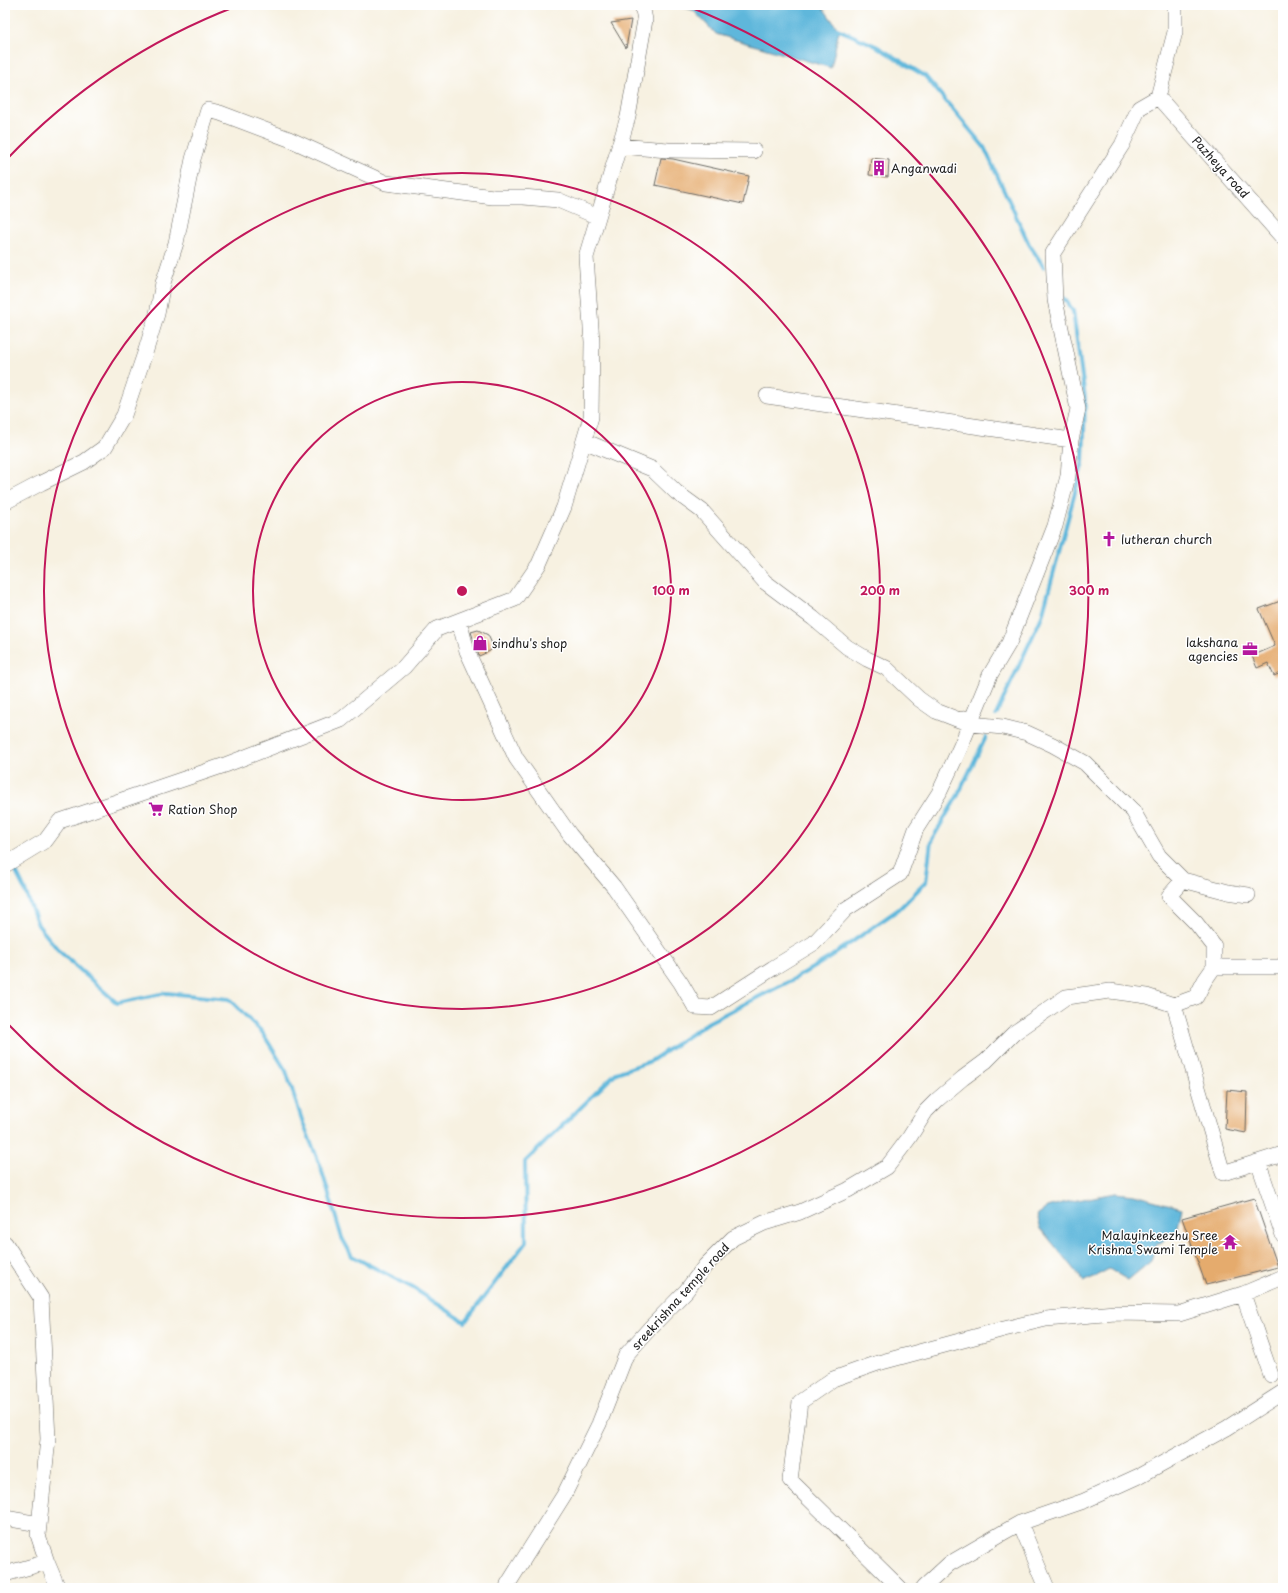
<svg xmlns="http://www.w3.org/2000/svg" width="1288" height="1593" viewBox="0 0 1288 1593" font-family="'Playpen Sans',sans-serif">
<rect width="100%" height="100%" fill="#fff"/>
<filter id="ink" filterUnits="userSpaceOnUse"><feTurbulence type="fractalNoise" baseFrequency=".025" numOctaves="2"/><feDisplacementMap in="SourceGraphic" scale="8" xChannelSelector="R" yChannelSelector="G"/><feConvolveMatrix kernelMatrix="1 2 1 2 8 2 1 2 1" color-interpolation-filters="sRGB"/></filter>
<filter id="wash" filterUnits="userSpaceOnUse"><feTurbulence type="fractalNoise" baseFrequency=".012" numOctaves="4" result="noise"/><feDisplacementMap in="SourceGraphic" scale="16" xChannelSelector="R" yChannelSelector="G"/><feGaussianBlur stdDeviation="0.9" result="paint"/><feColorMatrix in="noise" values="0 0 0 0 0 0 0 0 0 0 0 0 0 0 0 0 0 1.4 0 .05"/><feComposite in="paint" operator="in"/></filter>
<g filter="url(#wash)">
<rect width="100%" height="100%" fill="#f7f1e1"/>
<path fill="#5eb7db" stroke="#3d6a7c" d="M 675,5 L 821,5 L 839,30 L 831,68 L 716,34 L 693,10 Z
M 1115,1193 L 1134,1195 L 1182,1208 L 1177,1232 L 1155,1246 L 1151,1261 L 1128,1280 L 1109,1269 L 1084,1282 L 1041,1229 L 1037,1215 L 1048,1207 L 1062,1203 Z"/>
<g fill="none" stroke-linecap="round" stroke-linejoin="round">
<path stroke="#5eb7db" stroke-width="4" d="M 835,28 L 876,46 L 925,76 L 984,147 L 1029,244 L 1044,267
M 996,715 L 1042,616 L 1083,462 L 1085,398 L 1073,311 L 1064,298
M 16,872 L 24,888 L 38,925 L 59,951 L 117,1003 L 166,993 L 229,999 L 262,1032 L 286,1071 L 303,1123 L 320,1165 L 342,1238 L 352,1256 L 413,1288 L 465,1322 L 526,1242 L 525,1162 L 616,1073 L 651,1061 L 709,1022 L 792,980 L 829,958 L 899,909 L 926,882 L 931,841 L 958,795 L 986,737"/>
</g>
<g id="blocks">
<path fill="#e5ab6d" d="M 631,20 L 626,48 L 611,23 Z
M 661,158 L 673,159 L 749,176 L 743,204 L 655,185 Z
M 871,158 L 889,160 L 888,177 L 869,175 Z
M 1283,600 L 1283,672 L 1274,676 L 1268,663 L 1257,668 L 1252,656 L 1275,646 L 1259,609 Z
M 478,630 L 488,635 L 493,646 L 490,651 L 479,656 L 471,632 Z
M 1227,1090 L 1247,1092 L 1246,1133 L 1225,1129 Z
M 1254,1198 L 1278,1267 L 1206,1285 L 1182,1218 Z"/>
</g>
</g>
<g filter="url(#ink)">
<use href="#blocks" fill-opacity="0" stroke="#696761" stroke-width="1"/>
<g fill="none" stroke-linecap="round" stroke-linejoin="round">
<g stroke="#696761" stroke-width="16">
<path id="street" d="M 1158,97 L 1283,238
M 619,146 L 668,150 L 754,151
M 767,396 L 1071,440
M 584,441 L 652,469 L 676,492 L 702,511 L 765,582 L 813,618 L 847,647 L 867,659 L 886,668 L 919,699 L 936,711 L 959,720 L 968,718
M 5,502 L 41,483 L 84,462 L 105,447 L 124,415 L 146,350 L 157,314 L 163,283 L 176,243 L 193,159 L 208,110 L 220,113 L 289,139 L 386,183 L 493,197 L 523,197 L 558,200 L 598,217
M 459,621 L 467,651 L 516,758 L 570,835 L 614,887 L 681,983 L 695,1007 L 711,1008 L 773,968 L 814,943 L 846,909 L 900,874 L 916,829 L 939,793 L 960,748 L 990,675 L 1009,643 L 1055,526 L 1068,476 L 1071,440 L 1078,409 L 1055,300 L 1053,253 L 1122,145 L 1139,108 L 1158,97 L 1175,32 L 1175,5
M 5,865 L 46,840 L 60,821 L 225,765 L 341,720 L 404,667 L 437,629 L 515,599 L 539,564 L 564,507 L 591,417 L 592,342 L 586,257 L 628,117 L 645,20 L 642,5
M 1183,880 L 1228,892 L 1248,895
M 1214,967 L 1280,967 L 1283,965
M 1174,1005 L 1223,1173 L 1283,1154
M 1258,1162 L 1283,1235
M 5,1243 L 41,1298 L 48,1439 L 38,1535 L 47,1562 L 58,1588
M 1271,1375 L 1243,1294 L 1283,1277
M 5,1518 L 39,1524
M 1020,1523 L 1047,1588
M 5,1574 L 47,1562
M 507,1588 L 508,1584 L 564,1495 L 599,1424 L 626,1355 L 650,1328 L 686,1291 L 705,1266 L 733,1238 L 764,1223 L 800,1212 L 848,1190 L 887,1167 L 909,1138 L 926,1111 L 937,1100 L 963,1078 L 986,1061 L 1014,1033 L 1066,997 L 1110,991 L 1147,996 L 1174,1005 L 1196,997 L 1205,980 L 1214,967 L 1214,946 L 1196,923 L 1169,896 L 1183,880 L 1159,856 L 1133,811 L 1085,763 L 1053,745 L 1027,733 L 1003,727 L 970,724 L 959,720
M 900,1588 L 790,1480 L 800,1402 L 833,1379 L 878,1363 L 1004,1329 L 1046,1319 L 1115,1313 L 1179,1314 L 1243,1294
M 923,1588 L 949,1564 L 1004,1532 L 1020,1523 L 1084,1501 L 1141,1475 L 1227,1428 L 1283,1392"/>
</g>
<use href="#street" stroke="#fff" stroke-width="15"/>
</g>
</g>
<g fill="none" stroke="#c2185b" stroke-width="2">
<circle cx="462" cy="591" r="209"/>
<circle cx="462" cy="591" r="418"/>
<path d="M7 159A627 627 0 0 1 237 6M687 6A627 627 0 1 1 7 1023"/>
</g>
<defs>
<g id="building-bare" transform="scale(1.2)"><path d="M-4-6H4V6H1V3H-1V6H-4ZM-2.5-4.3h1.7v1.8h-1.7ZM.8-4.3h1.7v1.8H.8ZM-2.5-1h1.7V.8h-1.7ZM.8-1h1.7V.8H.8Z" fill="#b5179e" stroke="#fff" stroke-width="2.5" paint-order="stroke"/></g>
<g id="church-bare" transform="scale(1.2)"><path d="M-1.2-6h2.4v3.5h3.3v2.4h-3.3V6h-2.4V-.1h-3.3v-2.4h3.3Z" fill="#b5179e" stroke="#fff" stroke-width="2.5" paint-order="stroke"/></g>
<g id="shop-bare" transform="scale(1.2)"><path d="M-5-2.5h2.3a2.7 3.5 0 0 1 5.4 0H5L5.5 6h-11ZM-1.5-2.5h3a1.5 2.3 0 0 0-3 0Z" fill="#b5179e" stroke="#fff" stroke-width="2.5" paint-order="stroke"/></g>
<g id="office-bare" transform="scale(1.2)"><path d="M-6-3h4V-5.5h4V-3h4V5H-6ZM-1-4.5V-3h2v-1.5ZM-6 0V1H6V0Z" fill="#b5179e" stroke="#fff" stroke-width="2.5" paint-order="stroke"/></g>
<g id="supermarket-bare" transform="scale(1.2)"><path d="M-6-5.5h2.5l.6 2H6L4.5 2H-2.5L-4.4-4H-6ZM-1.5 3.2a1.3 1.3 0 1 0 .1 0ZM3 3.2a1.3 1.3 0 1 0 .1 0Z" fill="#b5179e" stroke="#fff" stroke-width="2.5" paint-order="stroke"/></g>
<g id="temple-bare" transform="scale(1.2)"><path d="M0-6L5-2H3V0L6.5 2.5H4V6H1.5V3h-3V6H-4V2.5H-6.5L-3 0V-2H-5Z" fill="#b5179e" stroke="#fff" stroke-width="2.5" paint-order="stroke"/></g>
</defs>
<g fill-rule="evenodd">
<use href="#building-bare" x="879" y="168"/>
<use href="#church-bare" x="1109" y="539"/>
<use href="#shop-bare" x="480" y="643"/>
<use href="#office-bare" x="1250" y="649"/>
<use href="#supermarket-bare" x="156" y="809"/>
<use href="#temple-bare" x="1230" y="1242"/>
</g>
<g text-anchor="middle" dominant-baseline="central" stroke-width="3" stroke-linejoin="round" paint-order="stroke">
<g font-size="12" fill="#1c1c1c" stroke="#fff">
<text transform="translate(1221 167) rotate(48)">Pazheya road</text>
<text transform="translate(680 1296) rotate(-48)">sreekrishna temple road</text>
</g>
<g font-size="12" fill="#1c1c1c" stroke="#fff" text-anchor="start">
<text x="891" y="168">Anganwadi</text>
<text x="1121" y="539">lutheran church</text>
<text x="1238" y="642" text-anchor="end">lakshana<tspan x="1238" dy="14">agencies</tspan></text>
<text x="492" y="643">sindhu's shop</text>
<text x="168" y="809">Ration Shop</text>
<text x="1218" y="1235" text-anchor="end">Malayinkeezhu Sree<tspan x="1218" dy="14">Krishna Swami Temple</tspan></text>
</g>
</g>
<circle cx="462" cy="591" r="6" fill="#c2185b" stroke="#fff" stroke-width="2"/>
<g font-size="12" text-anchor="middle" font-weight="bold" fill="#c2185b" stroke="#fff" stroke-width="3" stroke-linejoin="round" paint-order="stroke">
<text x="671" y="595">100 m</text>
<text x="880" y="595">200 m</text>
<text x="1089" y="595">300 m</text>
</g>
<rect width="1288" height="1593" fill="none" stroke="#fff" stroke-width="20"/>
</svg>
